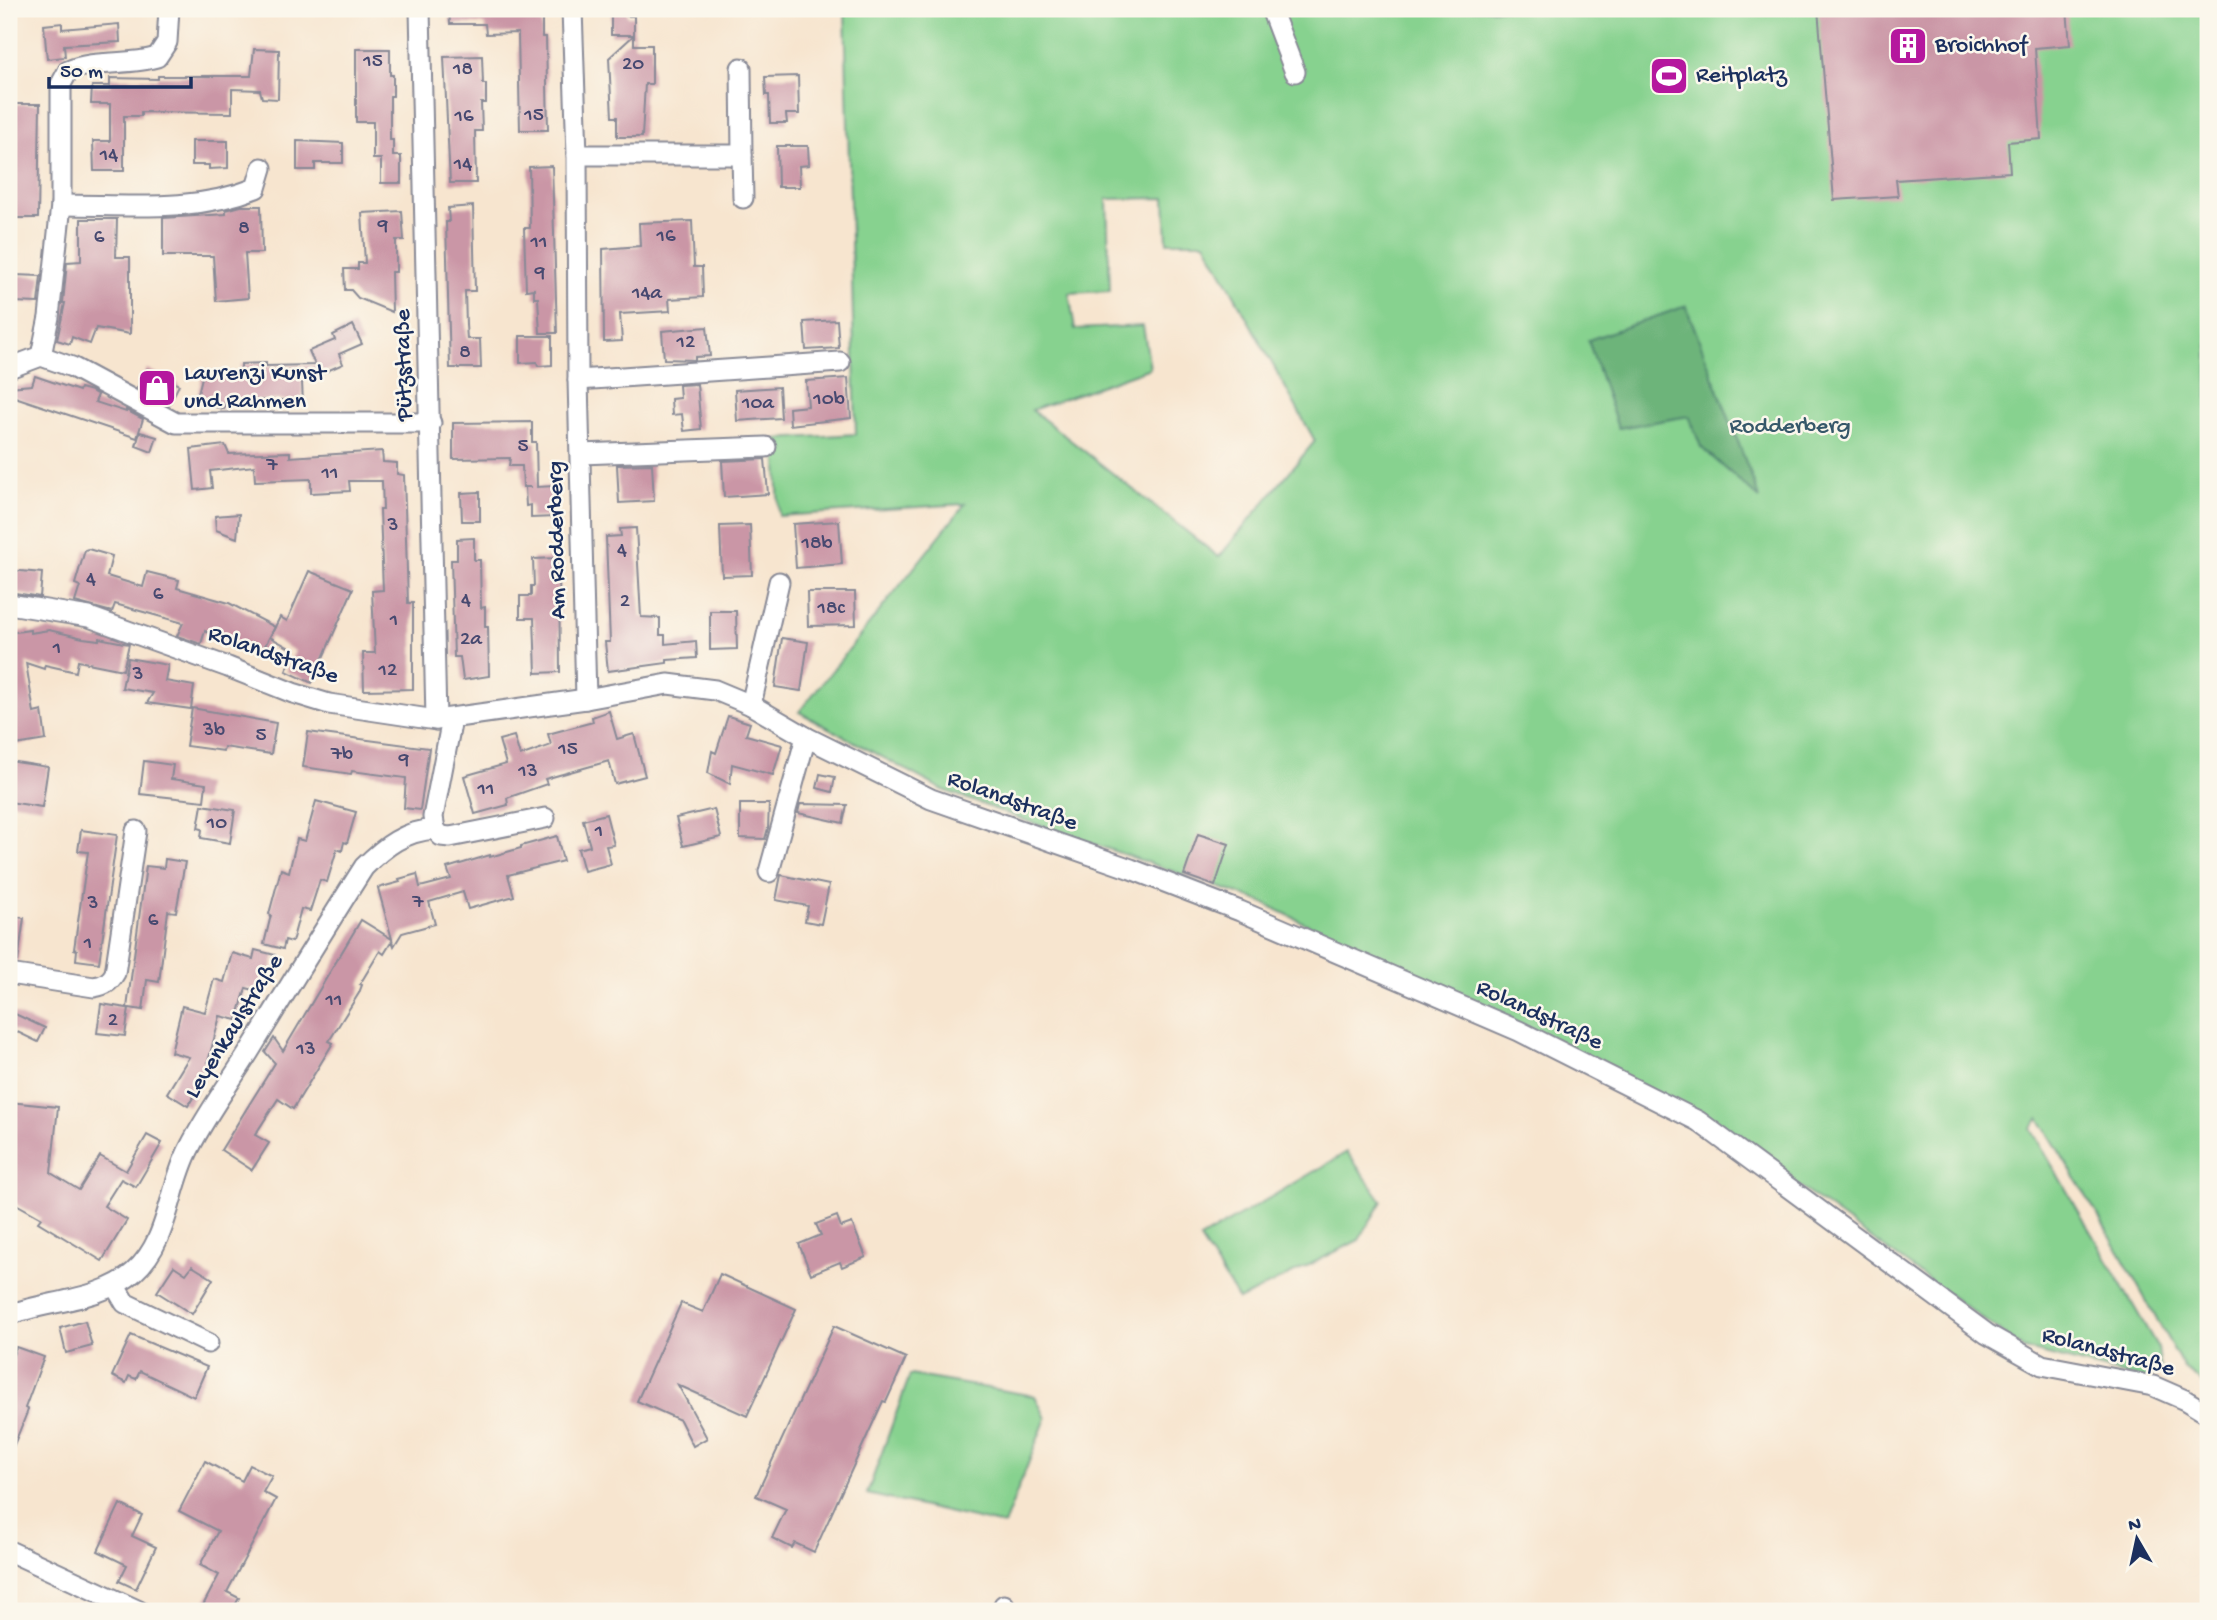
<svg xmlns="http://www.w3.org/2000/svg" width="2217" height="1620" viewBox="0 0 2217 1620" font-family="'Gochi Hand',sans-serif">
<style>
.green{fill:#87d28f;stroke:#518076;stroke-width:2;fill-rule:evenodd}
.forest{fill:#6db47a;stroke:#44726c;stroke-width:2}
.building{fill:#ca96a6}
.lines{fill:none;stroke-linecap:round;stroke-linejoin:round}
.minor-casing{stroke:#898a96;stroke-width:23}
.minor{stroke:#fff;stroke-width:19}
.labels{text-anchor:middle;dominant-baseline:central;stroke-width:5;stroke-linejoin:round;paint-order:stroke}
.number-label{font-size:21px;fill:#474970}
.poi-label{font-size:24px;fill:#1b2f5e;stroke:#fbf7ec;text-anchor:start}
.street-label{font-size:24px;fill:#1b2f5e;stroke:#fbf7ec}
.park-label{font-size:24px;fill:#36586a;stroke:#fbf7ec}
</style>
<rect width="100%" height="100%" fill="#fbf7ec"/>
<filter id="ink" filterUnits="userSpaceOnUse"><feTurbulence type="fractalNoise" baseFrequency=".0143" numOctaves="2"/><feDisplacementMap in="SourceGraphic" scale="14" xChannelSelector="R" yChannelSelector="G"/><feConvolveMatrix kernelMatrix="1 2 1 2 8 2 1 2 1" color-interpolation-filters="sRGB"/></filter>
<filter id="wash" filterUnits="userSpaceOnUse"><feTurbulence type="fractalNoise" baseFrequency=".00686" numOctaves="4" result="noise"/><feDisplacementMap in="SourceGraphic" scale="28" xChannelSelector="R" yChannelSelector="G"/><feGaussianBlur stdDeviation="1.57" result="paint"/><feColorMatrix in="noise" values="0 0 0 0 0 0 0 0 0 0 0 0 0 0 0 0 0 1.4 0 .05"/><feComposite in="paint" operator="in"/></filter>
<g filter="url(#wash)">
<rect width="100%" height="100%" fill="#f7e5cf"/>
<g class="green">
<path d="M845 9H2208V1388L2184 1368 2105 1227 2039 1118 2031 1129 2158 1348 2161 1370 2147 1380 2024 1349 1700 1115 1259 901 1027 821 941 789 799 712 965 504 779 516 776 439 856 434ZM1165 198 1167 242H1205L1315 441 1219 557 1032 410 1150 368 1143 326 1075 329 1069 293 1110 291 1107 199Z"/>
<path d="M1347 1152 1382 1201 1359 1240 1239 1300 1200 1239Z"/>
<path d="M910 1375 1035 1396 1046 1418 1004 1525 867 1494Z"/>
</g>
<path class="forest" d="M1686 306 1760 499 1701 447 1689 416 1618 428 1588 340Z"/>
<g id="blocks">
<g class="building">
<path d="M449 9H542V37H546L548 130H520L518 33 486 34 485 24H450Z"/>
<path d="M611 9H627V16H634V35H611Z"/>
<path d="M1818 9H2067L2070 45 2035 48 2041 139 2008 142 2010 172 1896 180 1898 196 1834 200Z"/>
<path d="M62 23V29L119 24 120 42 64 45 65 57 47 59 44 25Z"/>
<path d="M634 35V45H652V84H645L642 137H617V117H612L609 58Z"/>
<path d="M254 49 279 50 278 99 262 98 260 90 232 89V113L141 112V116H124V171H94L93 141H110V104H91L92 86H110V78L158 79V76H251Z"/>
<path d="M356 49H390V75H393V96H390V140H393V156H401V183H381V159H373V122H356Z"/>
<path d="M482 56 483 84H486V103H481L482 131H475L476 183H450L444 57Z"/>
<path d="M798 76 799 114H786L787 123H770L769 95H766L765 77Z"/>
<path d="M9 104H40L38 218H11Z"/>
<path d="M192 141H228V168L209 169V165H192Z"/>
<path d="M297 141 343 143V163H315V170H297Z"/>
<path d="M777 146H808L809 165 799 166 800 187H778Z"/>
<path d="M552 166 557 333H540L538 298H534V289L526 290 524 228H530L529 167Z"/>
<path d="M241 206H261L262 253H245L248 298 216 301 213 256H163V218L226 214V210Z"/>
<path d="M473 206 475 291H465L466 325 467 339H480L481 368H450L446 222H449L448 208Z"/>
<path d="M402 211 404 240H396V272H391L392 312 358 298 351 290H345L344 269H358V263H365L362 213Z"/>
<path d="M81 219H117L116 257H130V334L96 328 90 344 72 337 70 344 57 340 65 303H63L67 262 81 261Z"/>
<path d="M692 221 694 267H702L703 297 669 299 670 311 620 314 622 341 604 342 603 249 640 246 639 223Z"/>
<path d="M14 275 41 276 38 303 14 302 10 298V289L14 286Z"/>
<path d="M837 320 839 348 806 350 804 322Z"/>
<path d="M353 325 362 344 339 354 343 364 302 382 303 404H285V400L226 401 224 409 196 402 204 369 241 378V364L266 363V366L315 365 309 351 335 340 333 335Z"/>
<path d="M707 327 710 356 695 357V360L664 359 662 331Z"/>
<path d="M520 336H552V365L538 366 537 362 520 363Z"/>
<path d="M147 369 179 385 169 405 137 388Z"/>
<path d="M35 376 79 391 80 388 91 391 98 395 95 402 126 412V410L143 419 137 438 9 395V387L32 385Z"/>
<path d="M848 378 851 418 790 425 789 408 808 406 806 381Z"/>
<path d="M697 384 701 429 684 431 682 414 672 415 671 399 680 398 679 385Z"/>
<path d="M779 387 781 418 737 421 735 390Z"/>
<path d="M532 422V442H536L537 487 555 486V517L531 518V505L526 506 525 487H531H523L522 466H509L510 458 453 459V423Z"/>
<path d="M140 432 157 437 152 452 136 446Z"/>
<path d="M225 445 229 454 290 452V457L382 451 383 462 397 463V474L404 475 408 603H413V689L364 690 363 653H375L372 591 383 590 380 510H383L382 481H349L350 491 311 493V479L255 481 254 466 210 471 212 488 195 490 191 449Z"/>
<path d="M765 459 768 494 724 497 722 461Z"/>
<path d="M652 464 654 501 619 503 617 465Z"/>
<path d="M480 492V521H462L461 493Z"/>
<path d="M239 514 237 538 216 530 215 516Z"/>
<path d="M839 521 842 564 796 568 793 524Z"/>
<path d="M750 525 752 575 722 576 720 526Z"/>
<path d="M636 528 641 617 660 618V635H665V644L696 641 697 658 667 660V663L608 671 605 642H610L606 537 621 536 620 529Z"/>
<path d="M474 538V560H480L481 608 485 607V627H488L489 676 463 680 460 657H454L451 560H457V539Z"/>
<path d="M88 549 112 556 107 576 143 587 147 572 179 580 177 588 229 603 275 627 261 653 255 649 253 652 230 640 223 637 222 640 205 631 201 644 177 636 183 623 115 604 112 612 75 602 80 586 75 584 85 550Z"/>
<path d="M559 558 560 672 536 673 534 618H520V596H531V586H534L533 559Z"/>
<path d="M9 570 42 573 40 597 9 592Z"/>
<path d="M309 571 353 589 312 683 286 671 295 651 270 637 280 617 287 621Z"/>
<path d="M807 592H855L856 625 808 626Z"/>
<path d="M710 611H736L737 649 710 650Z"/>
<path d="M30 630V633L49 630 83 638 99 640V638L129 644 123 670 78 661 76 672 45 665 44 669 26 663 34 713 42 711 46 740 9 746V633Z"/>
<path d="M782 638 808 642 801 691 775 687Z"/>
<path d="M128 658 168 665 165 681 194 686 191 709 147 703 153 693 122 688Z"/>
<path d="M192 708 276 723 271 754 224 747 223 751 186 746Z"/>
<path d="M609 711 617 739 634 734 645 776 615 784 609 761 545 779 547 784 507 798 508 805 475 814 464 776 506 764 499 740 514 736 520 756 551 745 548 734 593 722 592 717Z"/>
<path d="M728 716 750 723 746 735 782 745 773 775 732 764 730 784 708 773 712 751 716 753Z"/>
<path d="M308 732 429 748 420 810 404 808 406 778 352 771 351 774 303 767Z"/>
<path d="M9 761 48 767 42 807 9 802Z"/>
<path d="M144 761 173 765 171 779 206 784 204 801 140 794Z"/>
<path d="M820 774 835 777 832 792 817 788Z"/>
<path d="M316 801 356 812 347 843 344 842 342 851 337 849 327 882 320 880 310 911 301 909 292 942 285 940 283 949 264 944 271 915 269 914 281 869 289 872 297 839 305 841Z"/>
<path d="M740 804H769L768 828 765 839 740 838Z"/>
<path d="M800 804 847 805 843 823 798 813Z"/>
<path d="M202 805 235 810 230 843 201 838 202 829 198 828Z"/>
<path d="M714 809 721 837 683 846 676 818Z"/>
<path d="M606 814 614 845 606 846 611 864 584 871 578 849 590 846 583 820Z"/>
<path d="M81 830 117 835 99 963 76 960 77 950 74 949 88 852 78 851Z"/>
<path d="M1198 834 1229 844 1215 886 1184 875Z"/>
<path d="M557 836 563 861 508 875 514 896 468 909 463 892 429 902 435 924 402 933 394 946 392 941 384 954 380 951 360 984 362 985 359 993 329 1041 333 1043 293 1109 278 1099 255 1135 269 1143 252 1170 221 1150 275 1063 265 1052 274 1038 283 1051 361 920 392 939 378 888 400 882 399 879 417 874 420 887 451 879 447 868 490 855V857L521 848V846Z"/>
<path d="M165 859 185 862 176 912 168 911 159 982 147 980 143 1010 129 1008 125 1036 97 1033 101 1004 127 1008 146 866 164 868Z"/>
<path d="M781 875 829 885 821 924 805 921 808 906 776 900Z"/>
<path d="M9 916 24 918 18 961H9Z"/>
<path d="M255 950 275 955 268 982H266L263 992 246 988 237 1020 220 1016 208 1062 214 1063 188 1106 167 1093 189 1057 171 1052 182 1006 205 1012 214 979 224 982 232 953 253 959Z"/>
<path d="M13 1013 45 1028 38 1042 9 1028Z"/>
<path d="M9 1102 58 1107 51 1173 79 1190 100 1156 126 1171 147 1135 162 1143 136 1187 121 1179 104 1206 127 1220 102 1261 38 1222 41 1218 9 1200Z"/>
<path d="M837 1216 841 1227 852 1223 866 1257 842 1267 840 1262 811 1274 799 1244 821 1235 816 1224Z"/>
<path d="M174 1266 186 1274 192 1266 213 1279 192 1314 157 1292Z"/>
<path d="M720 1274 796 1309 747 1416 678 1385 707 1438 693 1446 680 1420 637 1401 681 1303 703 1312Z"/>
<path d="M85 1321 92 1346 66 1353 60 1328Z"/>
<path d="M834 1326 906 1358 886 1402 883 1401 814 1552 795 1543 792 1548 772 1538 786 1509 756 1496Z"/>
<path d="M131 1335 207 1367 194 1397 140 1371 136 1379 129 1376 126 1383 112 1376Z"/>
<path d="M16 1347 44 1357 25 1408 28 1410 10 1455 9 1366Z"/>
<path d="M205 1461 242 1481 250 1465 272 1476 263 1492 276 1499 227 1592 239 1598 232 1611H200L219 1575 200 1565 218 1531 179 1511Z"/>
<path d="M120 1504 142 1515 132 1536 156 1547 136 1589 119 1581 127 1565 98 1551Z"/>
</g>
</g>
</g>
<g filter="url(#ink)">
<use href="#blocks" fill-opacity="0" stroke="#898a96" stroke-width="2"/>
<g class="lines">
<g class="minor-casing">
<g id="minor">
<path d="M420 9 436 720"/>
<path d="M572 9 577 155 578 380 586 699"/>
<path d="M1271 9 1295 72"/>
<path d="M577 155H742L741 68"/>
<path d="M742 155 743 198"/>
<path d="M61 205C127 205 194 213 256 188L262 168"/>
<path d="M41 356 49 317 61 205V84L68 71C96 59 128 66 157 57L167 42 169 9"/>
<path d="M9 368 41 356 72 367 176 423H431"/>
<path d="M578 380 840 362"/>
<path d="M581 454 766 447"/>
<path d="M9 604 89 617 228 667 293 693 329 704 436 720 586 699 668 684 715 690 751 705 806 737 931 799 1131 869 1240 911 1519 1031 1698 1121 1987 1334 2042 1365 2153 1386 2185 1400 2208 1414"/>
<path d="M751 705 779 582"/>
<path d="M435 829 433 817 452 719"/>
<path d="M769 872 806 737"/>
<path d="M9 974 94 987C105 985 110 982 115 973L136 831"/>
<path d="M115 1286 125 1303 208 1343"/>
<path d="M9 1315C47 1301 103 1300 134 1272 170 1240 168 1188 190 1147 206 1115 229 1084 249 1052 287 990 325 928 364 867 385 846 405 831 435 829L441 836 450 837 545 818"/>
<path d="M9 1551 139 1611"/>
<path d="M1002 1611 1004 1605"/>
</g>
</g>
<use href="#minor" class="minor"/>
</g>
</g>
<defs>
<g id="building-square" transform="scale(2.0125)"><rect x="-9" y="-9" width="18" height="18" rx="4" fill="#b5179e" stroke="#fbf7ec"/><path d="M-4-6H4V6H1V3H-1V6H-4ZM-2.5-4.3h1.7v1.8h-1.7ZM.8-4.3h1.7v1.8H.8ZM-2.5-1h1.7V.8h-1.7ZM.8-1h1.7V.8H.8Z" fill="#fff"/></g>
<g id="stadium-square" transform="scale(2.0125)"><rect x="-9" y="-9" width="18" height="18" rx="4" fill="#b5179e" stroke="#fbf7ec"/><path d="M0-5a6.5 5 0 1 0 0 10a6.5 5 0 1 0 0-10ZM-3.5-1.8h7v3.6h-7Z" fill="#fff"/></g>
<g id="shop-square" transform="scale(2.0125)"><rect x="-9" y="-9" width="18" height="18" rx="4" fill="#b5179e" stroke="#fbf7ec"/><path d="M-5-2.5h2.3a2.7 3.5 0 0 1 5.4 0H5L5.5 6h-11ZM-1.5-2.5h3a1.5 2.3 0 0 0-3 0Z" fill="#fff"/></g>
</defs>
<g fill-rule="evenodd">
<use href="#building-square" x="1908" y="46"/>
<use href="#stadium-square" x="1669" y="76"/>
<use href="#shop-square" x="157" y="388"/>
</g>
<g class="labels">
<g class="number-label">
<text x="373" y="62">15</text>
<text x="633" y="65">20</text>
<text x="463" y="70">18</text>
<text x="534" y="116">15</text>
<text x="464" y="117">16</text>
<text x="109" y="156">14</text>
<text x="463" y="165">14</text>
<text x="383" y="227">9</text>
<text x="244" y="229">8</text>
<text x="666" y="237">16</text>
<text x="99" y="238">6</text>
<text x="539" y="243">11</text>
<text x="540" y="274">9</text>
<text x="647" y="294">14a</text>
<text x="686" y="343">12</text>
<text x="465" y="353">8</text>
<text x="829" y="400">10b</text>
<text x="758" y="404">10a</text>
<text x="523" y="447">5</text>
<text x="272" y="466">7</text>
<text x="330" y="474">11</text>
<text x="393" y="526">3</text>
<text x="817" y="544">18b</text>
<text x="622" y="551">4</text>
<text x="91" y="580">4</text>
<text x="158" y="595">6</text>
<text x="466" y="601">4</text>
<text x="625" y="602">2</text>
<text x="831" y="609">18c</text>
<text x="394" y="621">1</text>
<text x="471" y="640">2a</text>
<text x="57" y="649">1</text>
<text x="388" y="671">12</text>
<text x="138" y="675">3</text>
<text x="214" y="731">3b</text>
<text x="261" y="736">5</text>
<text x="568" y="750">15</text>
<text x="342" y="755">7b</text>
<text x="404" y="761">9</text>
<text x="528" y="772">13</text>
<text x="486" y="790">11</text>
<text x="217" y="824">10</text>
<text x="599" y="832">1</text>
<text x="418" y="903">7</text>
<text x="93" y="904">3</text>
<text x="153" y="921">6</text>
<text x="88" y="944">1</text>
<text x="334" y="1001">11</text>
<text x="113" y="1021">2</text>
<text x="306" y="1050">13</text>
</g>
<g class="poi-label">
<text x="1935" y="46">Broichhof</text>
<text x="1696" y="76">Reitplatz</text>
<text x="184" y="374">Laurenzi Kunst<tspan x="184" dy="28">und Rahmen</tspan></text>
</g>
<g class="street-label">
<text transform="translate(405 365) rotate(-91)">Pützstraße</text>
<text transform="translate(558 540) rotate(-91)">Am Rodderberg</text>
<text transform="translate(273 656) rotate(19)">Rolandstraße</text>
<text transform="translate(1012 802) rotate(20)">Rolandstraße</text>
<text transform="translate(1539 1016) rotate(25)">Rolandstraße</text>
<text transform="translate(235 1027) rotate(-58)">Leyenkaulstraße</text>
<text transform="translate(2108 1353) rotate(15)">Rolandstraße</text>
</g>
<g class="park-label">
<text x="1790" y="427">Rodderberg</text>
</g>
</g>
<rect width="2217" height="1620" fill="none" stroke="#fbf7ec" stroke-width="35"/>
<g transform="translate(2137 1539) rotate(351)" stroke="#fbf7ec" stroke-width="5" paint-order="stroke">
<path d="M0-5L12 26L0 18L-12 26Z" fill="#1b2f5e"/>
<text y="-10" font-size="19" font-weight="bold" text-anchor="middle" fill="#1b2f5e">N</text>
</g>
<path d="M49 77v10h142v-10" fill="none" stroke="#1b2f5e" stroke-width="3.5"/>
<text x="60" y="77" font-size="21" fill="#1b2f5e" stroke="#fbf7ec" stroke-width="5" paint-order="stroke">50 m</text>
</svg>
